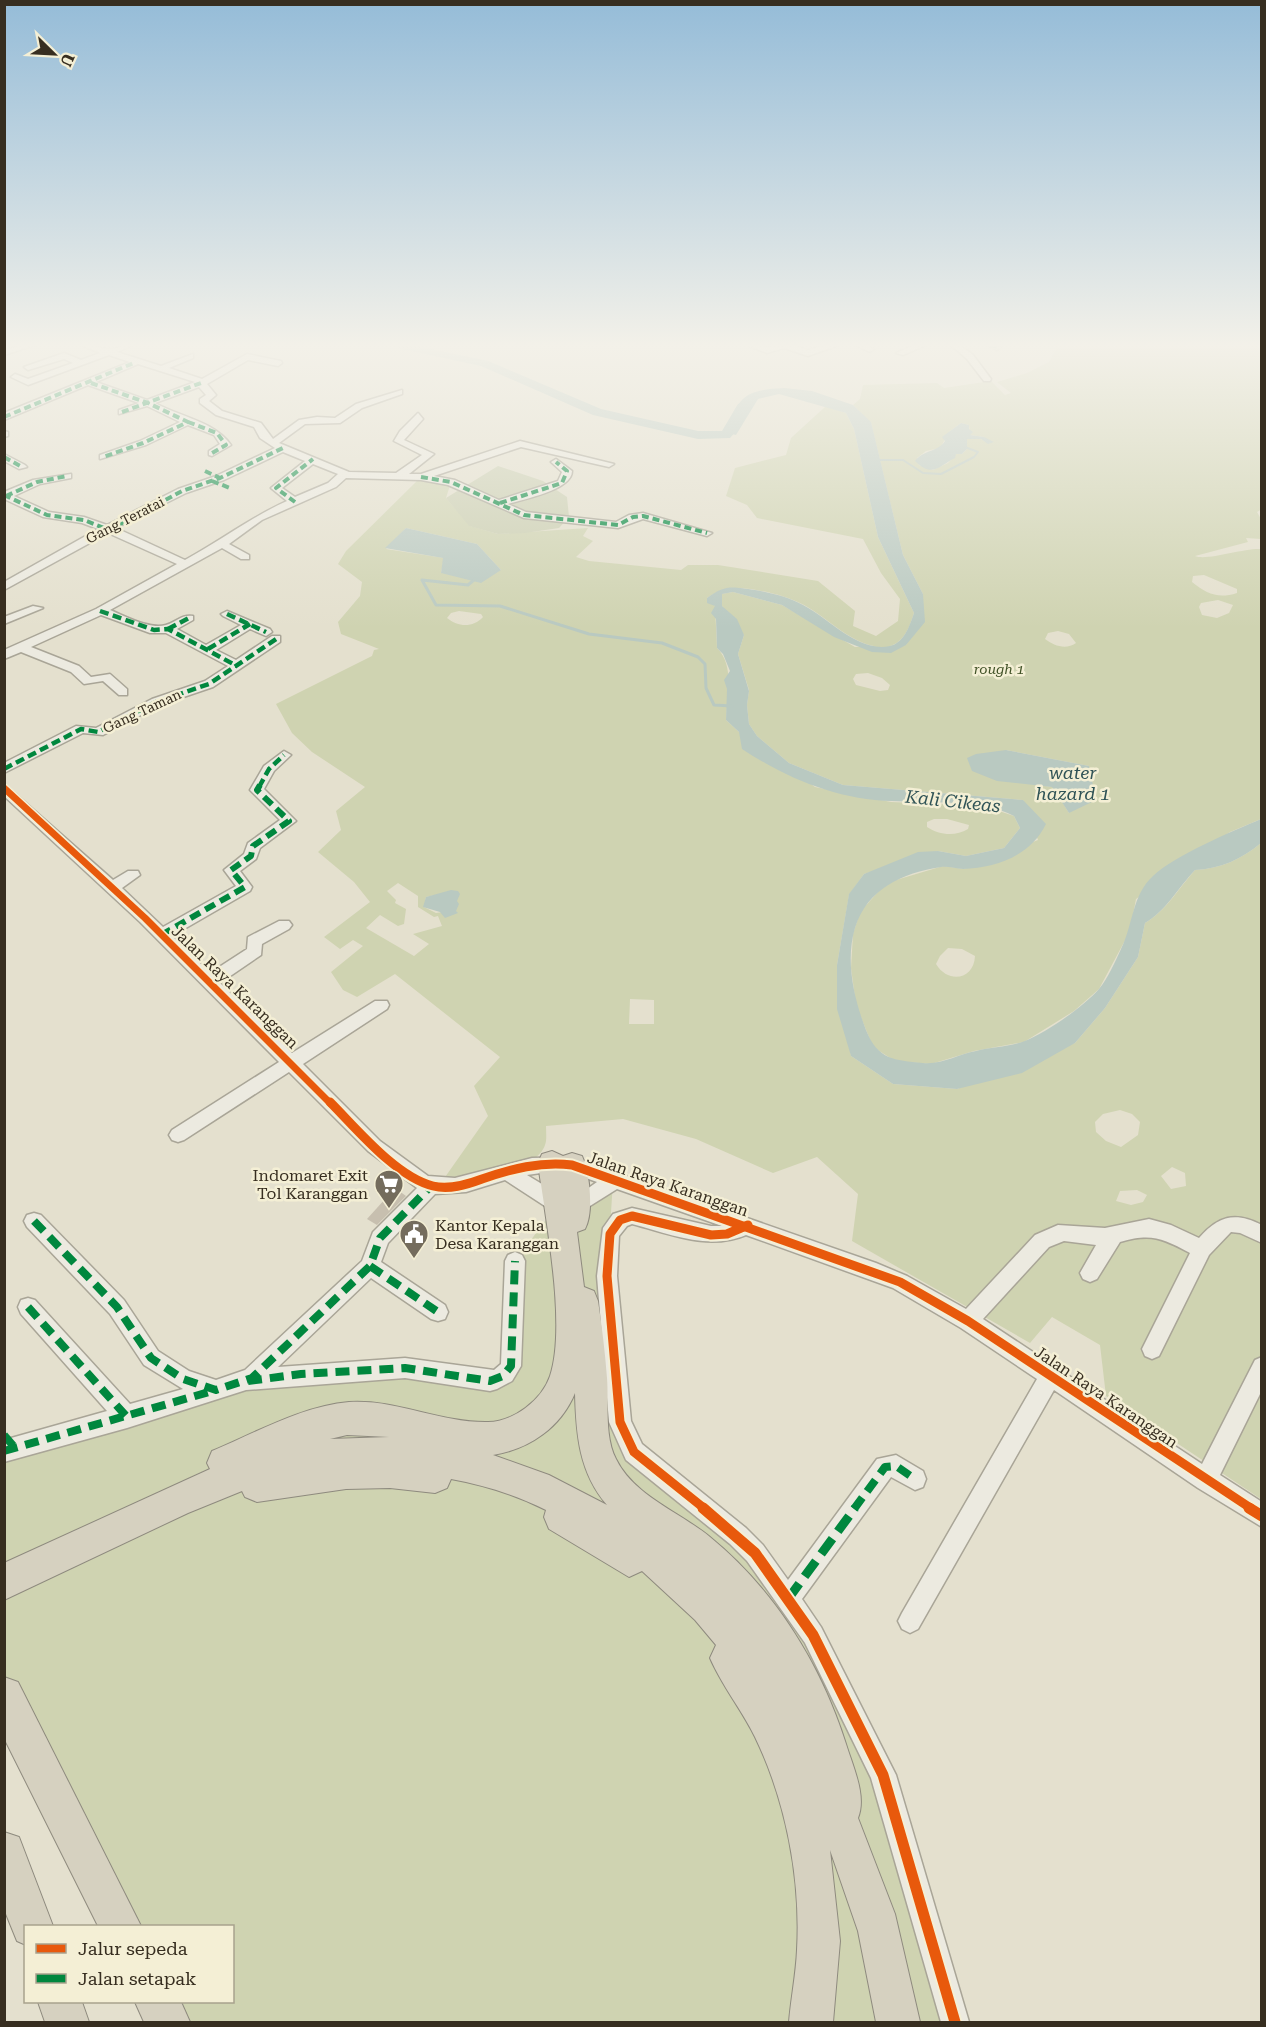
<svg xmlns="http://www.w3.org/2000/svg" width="1266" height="2027" viewBox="0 0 1266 2027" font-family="'Roboto Serif',serif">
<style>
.green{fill:#cfd3b1;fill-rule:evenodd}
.cemetery{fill:#caceb1}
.water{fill:#b9c9c1}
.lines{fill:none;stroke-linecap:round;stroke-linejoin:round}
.stream-far1{stroke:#b9c9c1;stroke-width:2}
.stream{stroke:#b9c9c1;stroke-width:3}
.river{fill:#b9c9c1;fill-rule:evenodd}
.building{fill:#c7bfaf}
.minor-casing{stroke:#a9a597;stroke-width:3}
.highway-casing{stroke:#8e8a7e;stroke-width:2}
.minor{fill:#eceae0;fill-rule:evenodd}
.highway{fill:#d6d1c0;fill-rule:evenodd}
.quiet-far4{stroke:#00873e;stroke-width:4;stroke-dasharray:7 4;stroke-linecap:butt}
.quiet-far3{stroke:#00873e;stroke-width:4.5;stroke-dasharray:9 4.5;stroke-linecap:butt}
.quiet-far2{stroke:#00873e;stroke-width:6;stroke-dasharray:11 6;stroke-linecap:butt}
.quiet-far1{stroke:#00873e;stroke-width:8;stroke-dasharray:14 8;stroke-linecap:butt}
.quiet{stroke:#00873e;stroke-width:9;stroke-dasharray:19 9;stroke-linecap:butt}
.cycleway-far2-casing{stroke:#f4efd5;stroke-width:10}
.cycleway-far1-casing{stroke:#f4efd5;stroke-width:13}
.cycleway-casing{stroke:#f4efd5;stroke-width:15}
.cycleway-far2{stroke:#e8590c;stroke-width:7}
.cycleway-far1{stroke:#e8590c;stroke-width:9}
.cycleway{stroke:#e8590c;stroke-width:11}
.labels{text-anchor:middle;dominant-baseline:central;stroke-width:5;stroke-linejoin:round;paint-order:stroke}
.far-street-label{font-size:14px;fill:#372e20;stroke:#f4efd5}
.far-park-label{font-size:14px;font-style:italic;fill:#415227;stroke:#f4efd5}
.street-label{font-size:16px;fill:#372e20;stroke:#f4efd5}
.poi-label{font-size:16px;fill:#372e20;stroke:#f4efd5;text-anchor:end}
.water-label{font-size:18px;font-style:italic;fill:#305356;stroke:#f4efd5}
</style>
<rect width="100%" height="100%" fill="#e4e0ce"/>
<g class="green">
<path d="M1058 345H1256L1261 348 1262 509 1257 512 1261 519V539L1246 538 1248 542 1195 556C1207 561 1243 548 1261 549V819L1230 832 1136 899 1130 931 1099 989 1074 1011 1024 1042 974 1051 931 1064 895 1061 873 1047 856 1005 851 968 853 934 860 912 886 883 943 866 964 869 1038 840 1023 800 843 785 789 763 757 736 749 724 747 705 749 690 738 654 744 635 722 606 721 594 733 592 782 605 855 647 906 645 923 594 903 555 871 423 853 405 860 399 863 385 937 383 944 388 991 381 1005 395 1011 393 997 382 1027 373 1049 362ZM961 423 969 425 970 435 984 437 986 442 981 439H966L967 449 962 454H956L948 463 933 470 919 465 917 458 926 451 940 448 950 431ZM1204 575 1237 589V593C1218 599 1207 594 1192 582L1193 576ZM1218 600 1233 605 1229 613 1217 618 1202 615 1199 607 1201 603ZM1058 631 1069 634 1076 643C1066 650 1054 646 1045 639L1048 633ZM868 673 882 678 890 685 888 690 880 691 856 685 853 679 856 674ZM1006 750 1089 766 1069 813 1053 787 1038 785ZM948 948 962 949 975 956C974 980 948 984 936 964L940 956Z"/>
<path d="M826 406 846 413 854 429 878 537 914 613C910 625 905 642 890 646 859 653 829 618 804 605 787 596 769 592 751 589 734 587 721 588 707 598L715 606 717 648C735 666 727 696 726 720L739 732 815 787 891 802 984 806 1014 816 1020 828 1004 848 966 856 938 851 864 874 849 895 837 965 851 1056 893 1084 957 1089 1075 1043 1105 1008 1138 957 1145 923C1165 912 1179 888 1195 870 1220 869 1242 859 1261 843V1499L1106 1396 1100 1345 1052 1317 1030 1343 852 1241 858 1194 817 1157 773 1173 696 1139 623 1119 546 1126C546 1132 547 1140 545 1145 536 1173 468 1177 443 1180L488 1116 474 1086 500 1057 395 974 357 997 343 990 331 972 363 946 353 940 340 949 324 937 370 902 354 882 318 852 341 830 336 811 365 787 312 752 292 733 276 704 372 656 374 650 379 649 341 634 338 622 360 596 362 582 338 564 346 551 421 477 451 482 446 498 470 526 498 534 588 528 583 536 593 541 576 557 589 561 681 570 688 565H718L818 581 855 611 853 626 876 636 898 621 900 599 881 573 863 539 757 518 747 505 726 496 735 468 786 455 791 438ZM406 528 477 544 501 570 441 573 444 558 386 549ZM459 611 481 614 483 617C473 628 458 627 447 618L451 613ZM934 819H947L969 825 968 829C955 837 939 835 927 827V822ZM398 883 418 896V907L434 917 438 916 442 926 413 934 429 944 414 956 366 928 380 915 398 926 404 924 406 909 395 903 396 900 387 891ZM449 892 456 910 436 913 424 907 426 897ZM630 999 654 1000V1024H629ZM1120 1110 1132 1114 1140 1122 1138 1135 1121 1147 1106 1141 1096 1132 1095 1122 1103 1114ZM1172 1167 1185 1173 1186 1186 1171 1189 1161 1176ZM1137 1190 1147 1195 1143 1202 1131 1205 1116 1201 1120 1191Z"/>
<path d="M613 1181 607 1276 620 1423 634 1452 738 1536 755 1553 813 1635 883 1775 956 2022H168L157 2002H232V1926H120L5 1696V1595C87 1561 163 1513 249 1487 353 1456 472 1469 567 1520 586 1530 604 1545 621 1557 655 1581 687 1605 713 1637 724 1651 737 1666 746 1682 762 1709 772 1740 789 1765L800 1736C770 1686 738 1639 698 1597 613 1506 484 1450 359 1453 321 1454 284 1462 247 1471L270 1445 199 1473 5 1569V1451L248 1381 301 1374 405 1368 490 1381 506 1375 511 1366 515 1261 558 1204 569 1303V1363L589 1357 574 1208Z"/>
</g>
<path class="cemetery" d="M498 466 543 481 567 497 569 517 559 528 525 533 498 534 469 526 446 498Z"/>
<g class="water">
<path d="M784 388 812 391 853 405 871 422 903 555 923 594 925 622 906 645 891 653 872 652 834 637 782 605 733 592 722 594V606L737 619 744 635 738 654 749 691 747 705 749 724 757 736 789 763 843 785 1023 800 1046 824C1031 855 997 868 963 869 956 869 948 866 941 867 902 873 867 889 855 928 845 961 854 999 866 1030 878 1060 894 1060 923 1063 941 1065 959 1054 976 1051 991 1047 1010 1047 1025 1041 1047 1032 1083 1007 1099 989 1108 978 1115 962 1121 949 1133 925 1132 895 1153 876 1175 855 1233 831 1261 819V843C1242 859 1220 869 1195 870 1178 888 1165 912 1145 923L1138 957 1105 1008 1075 1043 1022 1073 957 1089 893 1084 851 1056 837 1009V965L849 894 864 874 918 852 938 851 966 856 1004 848 1020 828 1014 816C982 799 928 803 892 801 838 800 786 778 742 749L739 732 726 720 727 689 724 680 730 671 723 654 717 648 716 619 711 613 715 606 707 603V598C726 584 732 587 755 590 772 593 788 597 803 605 829 618 858 653 890 646 904 643 910 625 914 613L878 537 854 429 846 413 779 394 758 399 736 435 724 432C740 396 744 390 784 388Z"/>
<path d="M961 423 969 425V429L973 432 970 435 984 437 994 442 988 444 981 439H967V449L962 454H956L955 458C940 465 933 479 915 461 923 450 938 452 945 441L942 437Z"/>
<path d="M406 528 477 544 501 570 481 583 441 573 443 558 385 548Z"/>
<path d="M1006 750 1089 766 1096 800 1069 813 1052 787 997 781 972 771 967 758 976 754Z"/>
<path d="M451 890 458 891 460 894 457 901 459 904 456 911 458 913 445 918 440 912 423 907 426 897Z"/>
</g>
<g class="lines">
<path class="stream-far1" d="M878 460H903L923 473 941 474 974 457 978 452 965 447"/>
<path class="stream" d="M475 579 468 585 422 580 436 605 500 606 589 634 662 643 698 657 705 664 706 688 714 705 732 706"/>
<path class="river" d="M392 345H412L488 361 601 409 698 431H722L738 404 742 403 748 407 738 429 730 438 698 439 593 415 481 366 397 348Z"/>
</g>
<path class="building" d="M395 1188 406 1196 377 1225 367 1219Z"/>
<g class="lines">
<g class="minor-casing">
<g id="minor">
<path d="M23 345H35L4 355V350Z"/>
<path d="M81 345C90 344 98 348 107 349 115 350 124 345 133 345L117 352 161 366 193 354V358L169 368 202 379 247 354 281 361 282 363 278 366 248 360 207 384 216 395 209 401 222 411 261 423 273 439 299 420 317 417 335 418 356 404 402 390V394L362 408 340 423 305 424 279 443 349 472 396 473 422 455 394 441 400 431 418 413 423 419 404 440 434 454 409 474H421L520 441 614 464 609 467 521 447 434 476 455 480 499 500 558 481 562 472 551 462 556 459 572 471C572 490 524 499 508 504L526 512 616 522 629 515 643 513 712 533 707 536 643 519 618 528 524 518 448 485 421 480 346 478 336 487 262 520 229 544 249 555V559H241L222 548 110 610C125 616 150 630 166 625 176 622 182 614 193 616V620L177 629 206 645 241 625 223 616 221 614 227 611 270 629 272 632 266 636 250 629 216 650 236 660 272 636H280V642L213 687 160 705 103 735 83 733 4 773V763L76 726 96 728 152 699 205 681 228 666 166 633H150L101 615 31 647 79 666 91 677 110 674 127 689V695H119L103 681 84 684 71 672 21 652 4 659V650L96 609 177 564 108 533 4 590V582L98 529 82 523 43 517 4 499V492L33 480 71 474V478L40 484 14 496 49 512 84 517 107 525 178 489 216 476 275 448 260 438 254 427 216 415 200 403V399L206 395 199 387 155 403C180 417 214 421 231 445L212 456 209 455V451L220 444 214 435 188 425 146 445 100 459V455L140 441 180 422 147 406 119 414V410L139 403 88 385 4 420V413L130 362 109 355 28 385 11 377 15 374 28 379 73 363 64 359 28 370 24 367 64 353 81 360 100 353ZM138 364 195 382 147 400 96 382ZM283 452 305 461 271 488 287 501C251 517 220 541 185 560L116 528 186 493 224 480ZM313 464 338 474 328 483 295 497 282 488Z"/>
<path d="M747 345 767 347 792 345 808 350 827 345H839L808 356 784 348 767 353Z"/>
<path d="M855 345H866L874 349 870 352Z"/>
<path d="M915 345H926L903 355 896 353Z"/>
<path d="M951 345H960L973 355 991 379 990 381H984L967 359Z"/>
<path d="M987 345 1001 347 997 350Z"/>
<path d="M4 431 8 432V436L4 437Z"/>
<path d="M4 454 25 465 27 467 19 469 4 461Z"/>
<path d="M33 606 43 608 4 624V617Z"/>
<path d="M284 751 291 755 274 771 264 789 296 821 260 848 256 859 240 871 252 887 250 891 172 936 210 973 247 949 248 937 279 921H289L292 925 289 929 262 944 261 955 220 983 292 1053 375 1001H387L389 1005 387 1009 303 1064 380 1141 428 1176 455 1178 532 1158 572 1157 876 1263 907 1276 966 1309 1035 1235 1058 1225 1105 1228 1149 1219 1171 1225 1199 1238C1218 1216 1235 1211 1262 1225V1243L1240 1233 1231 1232 1209 1255 1159 1356 1152 1359 1145 1356 1142 1349 1190 1253C1162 1238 1151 1233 1120 1242L1097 1279 1090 1282 1083 1279 1080 1273 1096 1245 1064 1241 1049 1247 983 1319 1202 1464 1255 1360 1262 1357V1390L1220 1475 1262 1502V1527L1198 1488 1054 1390 918 1629 910 1633 902 1629 898 1621 902 1613 1037 1379 961 1328 893 1288 746 1235C708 1251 671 1234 632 1224L627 1226 619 1236 617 1276 631 1421 642 1444 746 1528 763 1545 788 1580 877 1459 896 1455 923 1471 926 1479 923 1487 915 1490 891 1477 802 1599 821 1627 896 1775 969 2022H941L871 1778 805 1643 747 1561 730 1544 626 1460 609 1422 597 1276 603 1228 613 1214 632 1208 711 1226H722L617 1189 574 1216 567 1214 565 1209 558 1212 551 1210 505 1180 466 1192 435 1194 388 1243 381 1262 445 1305 448 1312 445 1319 438 1321 431 1319 371 1278 278 1367 405 1358 494 1370 501 1364 505 1261 508 1255 515 1252 522 1255 525 1261 521 1366 512 1381 497 1389 490 1391 405 1378 246 1390 127 1428 4 1462V1440L107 1411 21 1314 18 1307 21 1300 28 1298 35 1300 130 1404 183 1389 144 1365 110 1314 27 1227 24 1221 27 1215 34 1213 41 1215 124 1300 158 1351 189 1371 216 1380 245 1370 362 1261 373 1232 417 1188 368 1151 289 1072 184 1140 178 1142 172 1140 169 1135 172 1130 279 1062 140 922 4 796V784L113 880 128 871H138L140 875 122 888 163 927 236 886 224 870 244 854 248 843 280 820 250 790 264 766ZM548 1172 572 1173 597 1182 567 1203 565 1198 527 1175Z"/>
</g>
</g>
<g class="highway-casing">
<g id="highway">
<path d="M552 1151 563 1156 572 1153 582 1156C590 1174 594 1212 585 1229L577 1232 584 1287 594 1291 598 1301C602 1327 605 1352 607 1378 609 1404 604 1436 616 1459 634 1496 680 1512 710 1537 775 1590 821 1665 846 1744 853 1767 867 1796 858 1818L895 1914 920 2022H876L858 1931 830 1850 840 1941 833 2022H789C791 1998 796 1974 797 1950 801 1879 786 1801 755 1737 742 1710 722 1686 710 1658L716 1645 695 1620 642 1571 629 1577 549 1529 544 1517 546 1510C516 1495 484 1485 451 1479L447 1488 435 1493 390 1488 346 1489 257 1502 245 1497 242 1491 188 1513 4 1600V1563L210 1469 207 1463 212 1451C255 1433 302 1406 349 1402 397 1399 440 1423 488 1422 513 1422 542 1400 550 1376 567 1325 545 1217 538 1163L542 1154ZM575 1393C576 1434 579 1473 607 1505L549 1475 493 1455C530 1449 561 1427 575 1393ZM347 1435 389 1437 330 1439Z"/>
<path d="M4 1677 18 1682 141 1926H98L4 1738Z"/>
<path d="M4 1832 19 1837 53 1926H26V1945L17 1941 4 1909Z"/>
<path d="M38 2002H82L89 2022H45Z"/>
<path d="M135 2002H181L190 2022H144Z"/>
</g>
</g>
<use href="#minor" class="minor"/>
<use href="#highway" class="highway"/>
<g class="quiet-far4">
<path d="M991 345 997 347"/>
<path d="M91 383 148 403 188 422 143 443 103 457"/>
<path d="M122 412 201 383"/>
<path d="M4 417 136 362"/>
<path d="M188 422 217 433 226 445 212 453"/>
<path d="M4 457 22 467"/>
<path d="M205 471 220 478"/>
<path d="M421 477 451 482 524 515 618 525 633 517 643 516 707 533"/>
<path d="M212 481 230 488"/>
<path d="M4 495 47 515 84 520 109 530 182 491 220 478 283 448"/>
<path d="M6 496 37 482 67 476"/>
<path d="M295 502 276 488 313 459"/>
<path d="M500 503 562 483 567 471 556 462"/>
</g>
<g class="quiet-far3">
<path d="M100 611 154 630 168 629 237 666"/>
<path d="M227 614 266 632"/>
<path d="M168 629 189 618"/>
<path d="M208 649 250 624"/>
<path d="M4 769 81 729 98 732 156 702 209 684 276 639"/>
<path d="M259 787 269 769 284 755"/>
</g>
<path class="quiet-far2" d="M161 935 245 887 231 870 251 856 253 846 289 821 257 790 260 785"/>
<g class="quiet-far1">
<path d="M34 1221 117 1307 151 1358 183 1379 216 1390 252 1378 370 1266 380 1238 432 1185"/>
<path d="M370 1266 438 1312"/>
<path d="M28 1307 127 1417"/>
<path d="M248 1381 301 1374 405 1368 490 1381 503 1376 511 1366 515 1261"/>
<path d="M4 1435 15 1448"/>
<path d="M4 1451 216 1390"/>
<path d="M854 1509 885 1467 896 1466 915 1479"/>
</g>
<path class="quiet" d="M788 1599 855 1508"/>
<g class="cycleway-far2-casing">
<path id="cycleway-far2" d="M4 788 145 918 331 1104"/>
</g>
<g class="cycleway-far1-casing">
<g id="cycleway-far1">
<path d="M330 1102C356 1128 396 1177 433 1186 449 1190 466 1185 482 1179 511 1169 541 1161 572 1165L900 1282 968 1321 1252 1509"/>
<path d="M705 1509 634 1452 620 1422 607 1276 610 1234 620 1220 632 1216 711 1235 727 1234 748 1225"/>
</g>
</g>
<g class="cycleway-casing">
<g id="cycleway">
<path d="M703 1508 755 1553 813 1635 883 1775 955 2022"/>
<path d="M1249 1508 1262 1516"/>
</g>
</g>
<use href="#cycleway-far2" class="cycleway-far2"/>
<use href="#cycleway-far1" class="cycleway-far1"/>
<use href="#cycleway" class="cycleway"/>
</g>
<linearGradient id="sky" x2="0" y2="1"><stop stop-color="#95bcd8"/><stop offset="0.55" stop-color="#f3f1e9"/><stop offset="1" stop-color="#f3f1e9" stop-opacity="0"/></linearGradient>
<rect width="1266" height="628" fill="url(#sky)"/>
<defs>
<g id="supermarket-pin" transform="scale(1.5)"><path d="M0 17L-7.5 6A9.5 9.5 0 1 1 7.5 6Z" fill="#746c5d" stroke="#f4efd5"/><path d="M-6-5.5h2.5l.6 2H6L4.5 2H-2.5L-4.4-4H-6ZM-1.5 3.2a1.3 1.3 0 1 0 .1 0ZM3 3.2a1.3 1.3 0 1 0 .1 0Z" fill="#fff"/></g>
<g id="civic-pin" transform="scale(1.5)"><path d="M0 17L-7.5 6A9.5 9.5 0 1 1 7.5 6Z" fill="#746c5d" stroke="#f4efd5"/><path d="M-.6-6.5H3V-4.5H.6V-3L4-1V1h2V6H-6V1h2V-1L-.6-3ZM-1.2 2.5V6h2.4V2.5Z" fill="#fff"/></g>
</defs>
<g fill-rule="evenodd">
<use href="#supermarket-pin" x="389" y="1184"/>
<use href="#civic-pin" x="414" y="1234"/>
</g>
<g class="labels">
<g class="far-street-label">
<text transform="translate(125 520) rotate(-27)">Gang Teratai</text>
<text transform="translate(142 711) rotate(-25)">Gang Taman</text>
</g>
<g class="far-park-label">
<text x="999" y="669">rough 1</text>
</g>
<g class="street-label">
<text transform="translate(235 987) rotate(44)">Jalan Raya Karanggan</text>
<text transform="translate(668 1184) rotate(19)">Jalan Raya Karanggan</text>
<text transform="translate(1106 1397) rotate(34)">Jalan Raya Karanggan</text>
</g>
<g class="poi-label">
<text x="368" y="1175">Indomaret Exit<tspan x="368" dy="18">Tol Karanggan</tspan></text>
<text x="435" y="1225" text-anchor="start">Kantor Kepala<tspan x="435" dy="18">Desa Karanggan</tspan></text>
</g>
<g class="water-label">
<text x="1073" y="772">water<tspan x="1073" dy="21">hazard 1</tspan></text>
<text transform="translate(953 801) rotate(6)">Kali Cikeas</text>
</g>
</g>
<rect width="1266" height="2027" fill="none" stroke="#372e20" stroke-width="12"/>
<rect x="24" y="1925" width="210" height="78" fill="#f4efd5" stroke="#a8a28d" stroke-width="1.5"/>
<rect x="36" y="1944" width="30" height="9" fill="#e8590c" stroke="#a8a28d" stroke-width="1.5"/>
<text x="78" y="1955" font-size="18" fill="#372e20">Jalur sepeda</text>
<rect x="36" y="1974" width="30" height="9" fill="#00873e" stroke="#a8a28d" stroke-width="1.5"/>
<text x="78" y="1985" font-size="18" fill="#372e20">Jalan setapak</text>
<g transform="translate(54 54) rotate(114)" stroke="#f4efd5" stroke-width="4.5" paint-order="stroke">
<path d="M0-4.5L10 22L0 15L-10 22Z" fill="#372e20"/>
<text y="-9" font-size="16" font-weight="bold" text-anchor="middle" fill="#372e20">U</text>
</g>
</svg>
